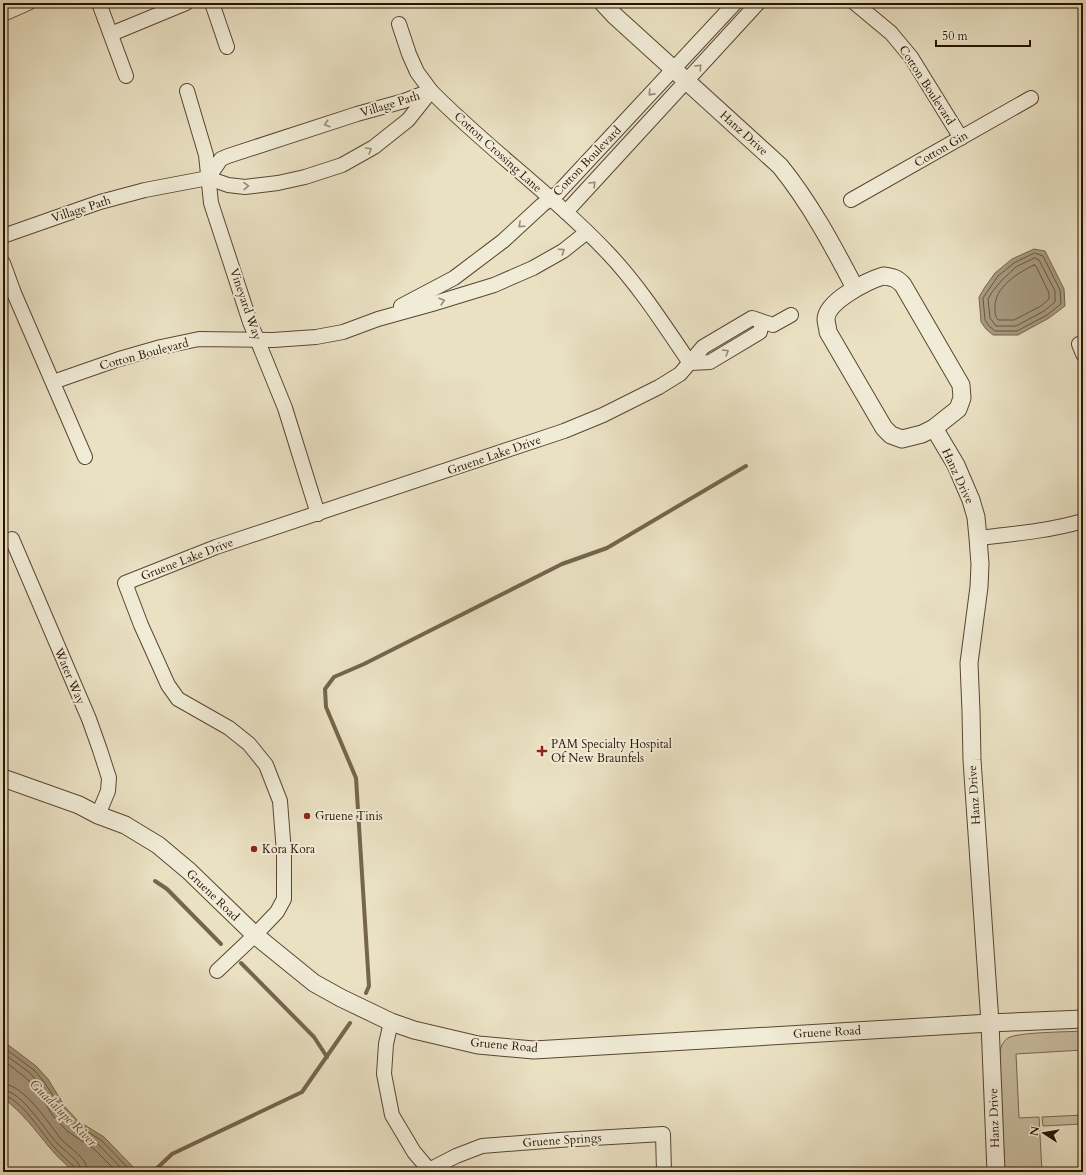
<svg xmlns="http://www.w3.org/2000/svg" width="1086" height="1175" viewBox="0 0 1086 1175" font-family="Cardo,serif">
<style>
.green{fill:#c9bea2;stroke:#796851}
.water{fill:#a89b81;stroke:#75654d}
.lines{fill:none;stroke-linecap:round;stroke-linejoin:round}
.shore{stroke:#685740;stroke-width:1}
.stream{stroke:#75654d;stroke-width:4}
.minor-casing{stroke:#594631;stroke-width:16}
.tertiary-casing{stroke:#594631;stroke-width:19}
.minor{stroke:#f1ecd8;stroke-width:14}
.tertiary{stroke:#f1ecd8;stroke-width:17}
.oneway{stroke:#978a77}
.poi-dot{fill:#8f2418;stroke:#f1ecd8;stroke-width:1.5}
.labels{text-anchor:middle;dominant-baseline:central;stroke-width:4;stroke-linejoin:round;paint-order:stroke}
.street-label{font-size:12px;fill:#291300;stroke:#f1ecd8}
.poi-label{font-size:12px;fill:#291300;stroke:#f1ecd8;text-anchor:start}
.water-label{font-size:13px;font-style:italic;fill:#5c4934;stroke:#f1ecd8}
</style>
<rect width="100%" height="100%" fill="#eae1c3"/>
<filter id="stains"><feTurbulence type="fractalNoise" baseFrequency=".005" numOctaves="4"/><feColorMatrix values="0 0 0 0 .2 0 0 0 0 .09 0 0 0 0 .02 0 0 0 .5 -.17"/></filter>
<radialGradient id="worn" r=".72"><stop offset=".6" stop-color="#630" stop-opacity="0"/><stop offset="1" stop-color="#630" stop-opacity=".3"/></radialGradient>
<g class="green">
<path d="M1083 1031V1050L1016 1054 1019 1118 1039 1117 1042 1172H1005L999 1060C1000 1052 1000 1043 1008 1038 1017 1032 1069 1032 1083 1031Z"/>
<path d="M1083 1115 1082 1124 1043 1126 1042 1117Z"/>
</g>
<g class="water">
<path d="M1034 249 1045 251 1064 289 1065 306 1049 318 1018 335H993L986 329 981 322 979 297 985 287 995 273 1012 259Z"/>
<path d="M3 1041 36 1066 48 1079 65 1107 78 1121 104 1137 138 1172H74C66 1164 57 1157 50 1148 35 1130 22 1112 3 1098Z"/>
</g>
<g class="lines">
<g class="shore">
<path d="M1035 253 1043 256 1060 290 1061 304 1047 315 1017 331H995L989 326 985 320 983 298 998 276 1014 263Z"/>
<path d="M1035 258 1039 260 1055 291V302L1044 311 1016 326H996L990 318 988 299 992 292 1002 280 1016 267Z"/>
<path d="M1034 265 1036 266 1049 293V299L1041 306 1014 320H998C995 316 995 313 995 308 994 287 1018 273 1034 265Z"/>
<path d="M3 1047 34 1070 44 1082 62 1109 75 1124 101 1140 132 1172"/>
<path d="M3 1053 30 1073 40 1085 58 1112 71 1127 98 1144 125 1172"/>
<path d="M3 1060 26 1078 36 1088 53 1116 67 1131 94 1149 117 1172"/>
<path d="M3 1084C25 1085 48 1123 61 1139 70 1149 87 1157 88 1172"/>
<path d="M3 1090C22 1091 45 1131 58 1144 65 1152 81 1161 82 1172"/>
<path d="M3 1095C19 1097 43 1134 53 1146 60 1154 68 1161 76 1168L77 1172"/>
</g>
<g class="stream">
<path d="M155 881 167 889 221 944"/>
<path d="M241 963 314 1037 327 1057"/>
<path d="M366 993 369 986 356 778 326 707 325 689 334 677 364 664 562 564 607 548 746 466"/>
<path d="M153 1172 172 1154 302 1092 350 1023"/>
</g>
<g class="minor-casing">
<g id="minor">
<path d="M99 3 126 76"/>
<path d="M212 3 227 47"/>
<path d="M855 3 891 33 911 57 961 138"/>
<path d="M3 14 28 3"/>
<path d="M399 24 409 54 417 72 431 91C487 148 553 195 608 253 640 287 664 325 690 363"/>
<path d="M111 34 186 3"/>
<path d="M187 91 206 155 211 203 250 322 285 408 318 514"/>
<path d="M208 178 221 159 228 156 357 114 404 101 430 91"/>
<path d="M851 200 1031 98"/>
<path d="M566 212 758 3"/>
<path d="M3 236 100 202 145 190 208 178 228 185 245 187 278 183 305 177 342 165 374 147 408 120 431 91"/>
<path d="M3 263 14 293 85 457"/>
<path d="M401 306 454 278 503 241 542 205 558 193 735 3"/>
<path d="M1079 344 1083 354"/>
<path d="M690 363 710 362 760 332 762 322"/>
<path d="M53 382 119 359 161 347 199 339 273 340 316 337 343 332 378 319 432 304 494 285 533 268 563 251 587 232"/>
<path d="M978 538C1013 534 1049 531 1083 521"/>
<path d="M12 539 89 719 100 750 109 778 108 791 98 815"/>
<path d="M217 971 255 935 277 912 284 899V853L280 801 266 765 249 744 229 728 178 699 168 685 141 625 125 583 216 547 564 431 603 415 659 387 680 374 703 347 752 318 773 325 791 315"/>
<path d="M391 1022 386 1044 384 1074 392 1115 414 1152 431 1172"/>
<path d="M429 1170 456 1156 482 1146 559 1140 663 1134 664 1172"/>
</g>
</g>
<g class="tertiary-casing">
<g id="tertiary">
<path d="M603 3 615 16 780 166C810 203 833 246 855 288"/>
<path d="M883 276C892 277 897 278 903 285L961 385 962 398 958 409 934 428 922 434 902 439 891 435 884 428 828 332C828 328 826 323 826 319 827 301 867 281 883 276Z"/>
<path d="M934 428 956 465 971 500 976 517 978 538 980 564 979 587 969 663 971 711 972 760 990 1023 996 1172"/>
<path d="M3 778 79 805 98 815 125 825 158 845 189 871 255 935 314 983 341 998 391 1022 414 1030 478 1045 534 1050 990 1023 1083 1019"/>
</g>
</g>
<use href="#minor" class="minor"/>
<use href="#tertiary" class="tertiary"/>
</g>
<defs><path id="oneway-chevron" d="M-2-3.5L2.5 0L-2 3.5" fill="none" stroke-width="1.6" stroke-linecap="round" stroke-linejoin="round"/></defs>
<g class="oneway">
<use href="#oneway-chevron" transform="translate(699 67) rotate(-47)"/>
<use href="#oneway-chevron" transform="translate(651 93) rotate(132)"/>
<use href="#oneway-chevron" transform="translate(327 124) rotate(162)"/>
<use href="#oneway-chevron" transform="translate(369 150) rotate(-30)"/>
<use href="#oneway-chevron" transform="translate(593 184) rotate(-47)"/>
<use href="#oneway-chevron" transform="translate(246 186) rotate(-1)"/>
<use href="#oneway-chevron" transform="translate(521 225) rotate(138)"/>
<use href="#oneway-chevron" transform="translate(562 251) rotate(-34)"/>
<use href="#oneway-chevron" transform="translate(442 301) rotate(-17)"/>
<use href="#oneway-chevron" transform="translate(726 352) rotate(-31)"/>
</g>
<g class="poi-dot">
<path d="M540 745h4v4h4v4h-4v4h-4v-4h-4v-4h4z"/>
<circle cx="307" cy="816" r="4"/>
<circle cx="254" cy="849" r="4"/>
</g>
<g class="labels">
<g class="street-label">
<text transform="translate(927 85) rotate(57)">Cotton Boulevard</text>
<text transform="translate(390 104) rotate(-17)">Village Path</text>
<text transform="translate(744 133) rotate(42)">Hanz Drive</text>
<text transform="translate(941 149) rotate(-30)">Cotton Gin</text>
<text transform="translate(498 152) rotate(42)">Cotton Crossing Lane</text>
<text transform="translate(587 161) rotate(-46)">Cotton Boulevard</text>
<text transform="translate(81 209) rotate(-18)">Village Path</text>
<text transform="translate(246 304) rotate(71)">Vineyard Way</text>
<text transform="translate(144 354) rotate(-15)">Cotton Boulevard</text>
<text transform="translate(494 455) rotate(-19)">Gruene Lake Drive</text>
<text transform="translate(958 476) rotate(65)">Hanz Drive</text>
<text transform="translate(187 559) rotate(-21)">Gruene Lake Drive</text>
<text transform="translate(70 676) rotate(67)">Water Way</text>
<text transform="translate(974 795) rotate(-94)">Hanz Drive</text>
<text transform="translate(213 895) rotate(44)">Gruene Road</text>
<text transform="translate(827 1032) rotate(-3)">Gruene Road</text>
<text transform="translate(504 1045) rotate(5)">Gruene Road</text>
<text transform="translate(994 1118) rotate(-92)">Hanz Drive</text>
<text transform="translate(562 1140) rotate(-4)">Gruene Springs</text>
</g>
<g class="poi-label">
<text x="551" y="744">PAM Specialty Hospital<tspan x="551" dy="14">Of New Braunfels</tspan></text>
<text x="315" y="816">Gruene Tinis</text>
<text x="262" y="849">Kora Kora</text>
</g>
<g class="water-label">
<text transform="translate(63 1113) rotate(45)">Guadalupe River</text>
</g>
</g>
<rect width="1086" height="1175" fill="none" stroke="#eae1c3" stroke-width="16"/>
<rect x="4" y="4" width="1078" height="1167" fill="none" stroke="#291300" stroke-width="2"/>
<rect x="8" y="8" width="1070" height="1159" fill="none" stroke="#291300"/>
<g transform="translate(1044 1133) rotate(282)" stroke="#f1ecd8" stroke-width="3" paint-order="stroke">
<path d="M0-3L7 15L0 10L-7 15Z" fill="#291300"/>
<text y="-6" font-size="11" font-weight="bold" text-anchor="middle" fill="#291300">N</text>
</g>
<path d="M936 40v6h94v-6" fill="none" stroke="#291300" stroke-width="2"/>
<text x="942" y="40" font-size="12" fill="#291300" stroke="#f1ecd8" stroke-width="3" paint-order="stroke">50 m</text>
<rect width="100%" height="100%" filter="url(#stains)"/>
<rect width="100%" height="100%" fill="url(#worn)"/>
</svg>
